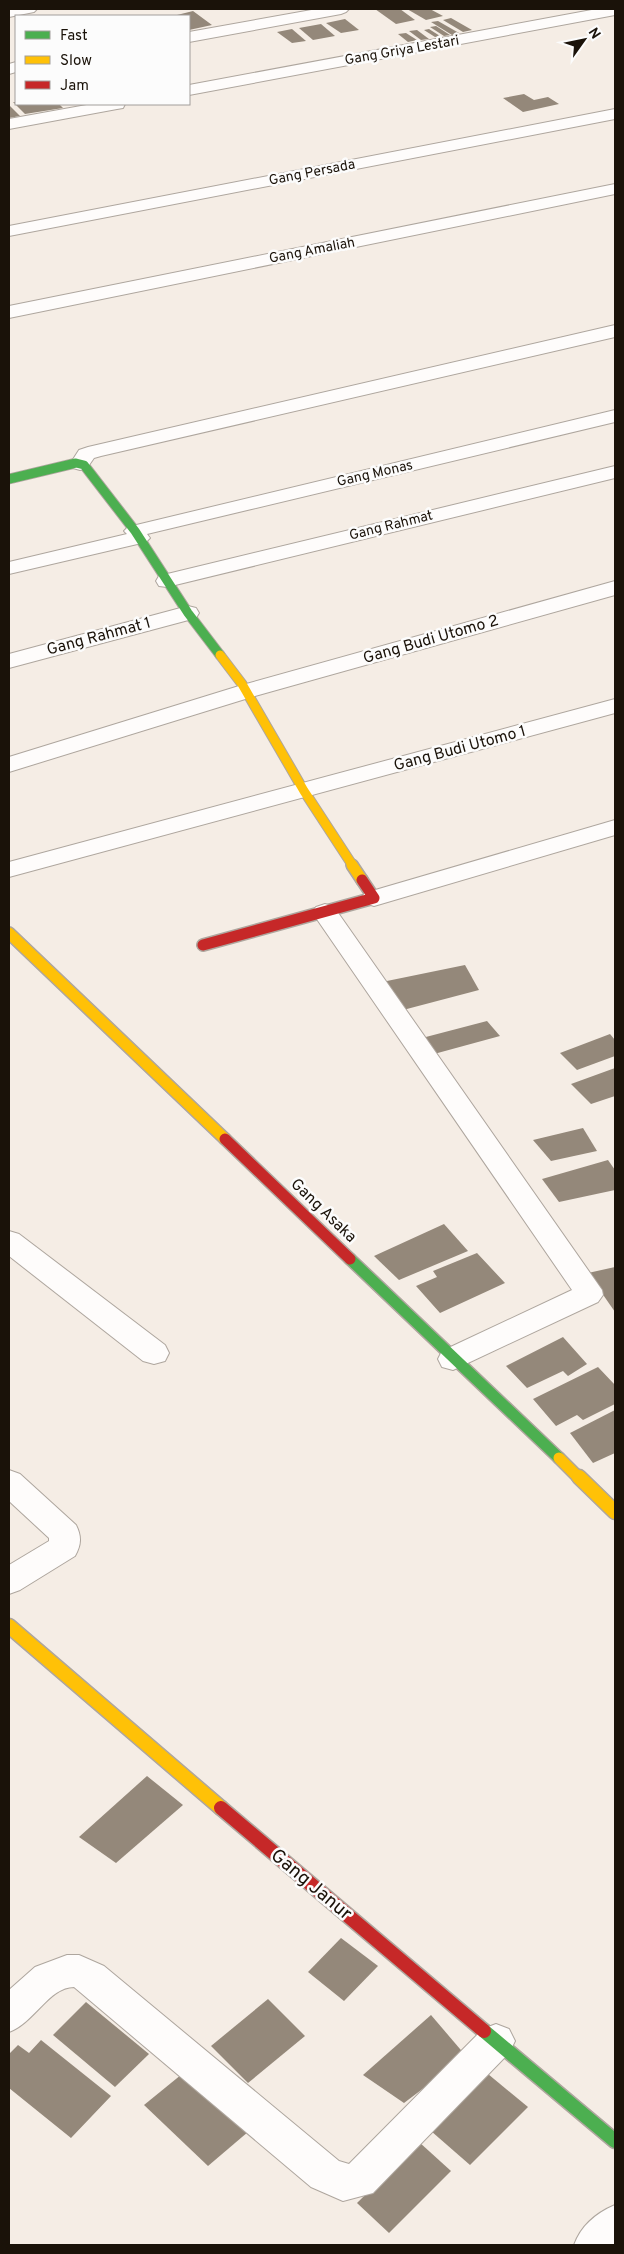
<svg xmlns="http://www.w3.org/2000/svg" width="624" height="2254" viewBox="0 0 624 2254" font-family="Overpass,sans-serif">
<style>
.building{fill:#94887a}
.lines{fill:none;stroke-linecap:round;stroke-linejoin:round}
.street-casing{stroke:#aea69e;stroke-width:2}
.fast-far2-casing{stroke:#aea69e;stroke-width:11}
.fast-far1-casing{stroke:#aea69e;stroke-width:14}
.fast-casing{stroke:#aea69e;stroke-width:17}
.slow-far2-casing{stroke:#aea69e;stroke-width:11}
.slow-far1-casing{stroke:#aea69e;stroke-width:14}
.slow-casing{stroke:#aea69e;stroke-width:17}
.jam-far1-casing{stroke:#aea69e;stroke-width:14}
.jam-casing{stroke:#aea69e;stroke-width:17}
.street{fill:#fefcfb;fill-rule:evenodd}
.fast-far2{stroke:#4caf50;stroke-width:9}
.fast-far1{stroke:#4caf50;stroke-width:11}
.fast{stroke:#4caf50;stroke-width:14}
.slow-far2{stroke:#ffc107;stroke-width:9}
.slow-far1{stroke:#ffc107;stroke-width:11}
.slow{stroke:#ffc107;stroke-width:14}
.jam-far1{stroke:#c62828;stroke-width:11}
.jam{stroke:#c62828;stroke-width:14}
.labels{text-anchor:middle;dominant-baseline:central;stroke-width:5;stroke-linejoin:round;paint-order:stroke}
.far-street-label{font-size:14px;fill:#1a1209;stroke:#fcfcfc}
.street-label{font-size:16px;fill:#1a1209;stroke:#fcfcfc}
.near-street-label{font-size:19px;fill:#1a1209;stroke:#fcfcfc}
</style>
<rect width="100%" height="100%" fill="#f5ede5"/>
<g class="building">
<path d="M375 9H400L415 20 396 24Z"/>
<path d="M407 9H430L443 16 426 20Z"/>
<path d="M193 11 212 25 189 30V16H173Z"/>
<path d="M451 18 472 30 463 32 443 20Z"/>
<path d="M345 19 359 30 341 33 326 23Z"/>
<path d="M438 21 459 33 452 35 431 22Z"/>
<path d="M321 24 335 36 313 40 299 28Z"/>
<path d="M436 26 450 35 444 36 430 27Z"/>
<path d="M292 29 306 41 292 43 277 32Z"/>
<path d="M429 29 440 36 435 37 424 30Z"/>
<path d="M417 30 429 39 421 40 409 31Z"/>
<path d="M406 33 417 40 408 42 398 34Z"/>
<path d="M524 94 534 100 548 97 559 104 523 112 503 98Z"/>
<path d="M13 102 59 104 63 108 25 114Z"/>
<path d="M9 105 20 116 9 118Z"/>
<path d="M465 965 479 990 403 1010 382 982Z"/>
<path d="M487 1021 500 1036 434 1054 422 1038Z"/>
<path d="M610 1034 615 1040V1056L577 1070 560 1053Z"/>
<path d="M615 1068V1096L591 1104 571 1084Z"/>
<path d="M583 1128 597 1151 551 1161 533 1140Z"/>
<path d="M608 1160 615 1170V1190L559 1202 542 1179Z"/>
<path d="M444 1224 468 1251 399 1280 374 1256Z"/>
<path d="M477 1253 505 1283 440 1313 416 1286 437 1277 433 1271Z"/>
<path d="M615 1267V1312L588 1273Z"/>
<path d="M563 1337 587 1364 568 1376 563 1371 527 1388 506 1366Z"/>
<path d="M598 1367 615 1385V1404L583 1420 577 1415 556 1426 533 1399Z"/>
<path d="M615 1410V1453L593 1463 570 1433Z"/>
<path d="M147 1776 183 1805 116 1863 79 1837Z"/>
<path d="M341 1938 378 1966 344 2001 308 1972Z"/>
<path d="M268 1999 305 2036 248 2083 211 2046Z"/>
<path d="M86 2002 149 2054 115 2087 53 2035Z"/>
<path d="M431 2015 466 2056 404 2103 363 2075Z"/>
<path d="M41 2040 111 2096 71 2138 9 2088V2054L18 2045 29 2053Z"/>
<path d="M187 2070 255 2126 208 2166 144 2105Z"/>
<path d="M488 2074 528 2107 470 2165 431 2131Z"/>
<path d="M419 2142 451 2171 389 2233 357 2203Z"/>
</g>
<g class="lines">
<g class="street-casing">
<g id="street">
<path d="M9 9H37L34 12 9 17Z"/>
<path d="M317 9H349L346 12 341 14 189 42V32Z"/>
<path d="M597 9H615V15L189 95V85Z"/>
<path d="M16 62V72L9 74V64Z"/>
<path d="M92 104H125L123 108 117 109 9 129V119Z"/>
<path d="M615 109V119L9 236V226Z"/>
<path d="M615 184V194L9 318V306Z"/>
<path d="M615 325V337L101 456 94 458 87 468 80 470 73 468 70 464 79 450 88 447Z"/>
<path d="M615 410V422L147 534 150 538 146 542 9 574V562L127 534 124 531 128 527Z"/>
<path d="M615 466V478L167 587 159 586 156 581 159 576Z"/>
<path d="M615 581V595L255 696 9 772V757L239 686Z"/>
<path d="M188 606 196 608 199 613 196 618 9 668V654Z"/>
<path d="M615 699V713L9 877V862Z"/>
<path d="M615 820V835L374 906 365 903 361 898 365 893Z"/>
<path d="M325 904 334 907 602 1290 603 1295 598 1302 453 1370 442 1367 438 1359 442 1351 572 1290 312 912 316 907Z"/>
<path d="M9 1231 19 1234 165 1345 169 1353 165 1361 154 1364 143 1361 9 1256Z"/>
<path d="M9 1470 20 1474 76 1525C82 1537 81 1545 75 1556L20 1590 9 1594V1565L49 1541V1538L9 1501Z"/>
<path d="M67 1955H79L104 1966 339 2161 349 2164 483 2029 496 2024 509 2029 515 2041 509 2053 373 2193 343 2201 311 2187 74 1987C49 1987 34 2023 9 2032V1990L35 1967Z"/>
<path d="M615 2205V2245H574C581 2226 596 2213 615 2205Z"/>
</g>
</g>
<g class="fast-far2-casing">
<path id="fast-far2" d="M9 479 76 463 84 465 135 531 188 613 220 655"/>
</g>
<g class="fast-far1-casing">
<path id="fast-far1" d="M350 1259 559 1458"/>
</g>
<g class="fast-casing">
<path id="fast" d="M484 2031 615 2141"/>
</g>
<g class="slow-far2-casing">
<path id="slow-far2" d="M220 655 242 684 304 791 353 866"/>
</g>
<g class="slow-far1-casing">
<g id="slow-far1">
<path d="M352 865 362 880"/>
<path d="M9 933 225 1139"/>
<path d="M559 1458 580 1479"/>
</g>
</g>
<g class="slow-casing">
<g id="slow">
<path d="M579 1477 615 1512"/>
<path d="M9 1626 221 1808"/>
</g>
</g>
<g class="jam-far1-casing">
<g id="jam-far1">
<path d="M203 945 374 898 362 880"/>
<path d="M225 1139 350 1259"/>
</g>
</g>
<g class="jam-casing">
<path id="jam" d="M221 1808 484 2031"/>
</g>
<use href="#street" class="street"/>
<use href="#fast-far2" class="fast-far2"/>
<use href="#fast-far1" class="fast-far1"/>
<use href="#fast" class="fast"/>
<use href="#slow-far2" class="slow-far2"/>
<use href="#slow-far1" class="slow-far1"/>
<use href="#slow" class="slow"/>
<use href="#jam-far1" class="jam-far1"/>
<use href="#jam" class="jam"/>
</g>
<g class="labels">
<g class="far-street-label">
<text transform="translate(402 51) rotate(-10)">Gang Griya Lestari</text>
<text transform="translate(312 173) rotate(-11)">Gang Persada</text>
<text transform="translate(312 251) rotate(-11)">Gang Amaliah</text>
<text transform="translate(375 474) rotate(-13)">Gang Monas</text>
<text transform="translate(391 526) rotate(-14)">Gang Rahmat</text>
</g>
<g class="street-label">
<text transform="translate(99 637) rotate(-15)">Gang Rahmat 1</text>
<text transform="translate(431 640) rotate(-16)">Gang Budi Utomo 2</text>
<text transform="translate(460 749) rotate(-15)">Gang Budi Utomo 1</text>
<text transform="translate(323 1211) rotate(44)">Gang Asaka</text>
</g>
<g class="near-street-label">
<text transform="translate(311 1885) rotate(40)">Gang Janur</text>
</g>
</g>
<rect width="624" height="2254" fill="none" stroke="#1a1209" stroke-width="20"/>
<rect x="15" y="15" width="175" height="90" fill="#fcfcfc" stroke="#a29e9b"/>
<rect x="25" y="31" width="25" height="8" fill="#4caf50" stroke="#a29e9b"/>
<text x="60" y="40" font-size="15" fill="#1a1209">Fast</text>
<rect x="25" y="56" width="25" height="8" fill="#ffc107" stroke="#a29e9b"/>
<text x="60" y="65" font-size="15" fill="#1a1209">Slow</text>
<rect x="25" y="81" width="25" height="8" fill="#c62828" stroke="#a29e9b"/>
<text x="60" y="90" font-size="15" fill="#1a1209">Jam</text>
<g transform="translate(584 40) rotate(57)" stroke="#fcfcfc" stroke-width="4" paint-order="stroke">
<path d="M0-4L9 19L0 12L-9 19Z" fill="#1a1209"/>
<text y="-8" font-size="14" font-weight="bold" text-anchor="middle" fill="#1a1209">N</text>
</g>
</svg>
